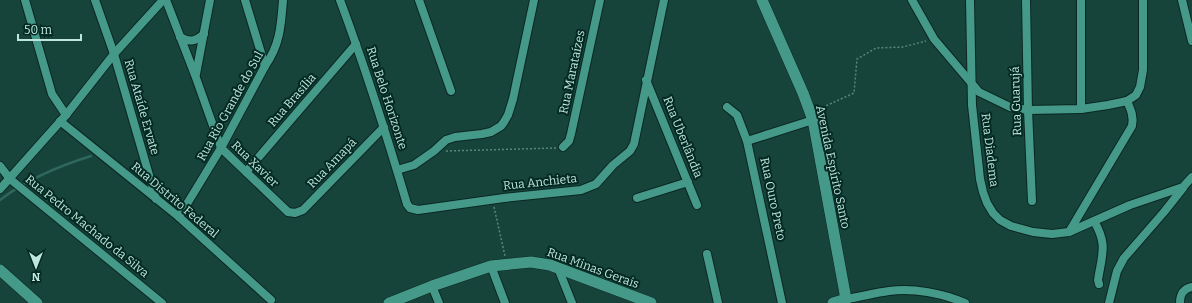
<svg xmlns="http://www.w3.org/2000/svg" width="1192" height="303" viewBox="0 0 1192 303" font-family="Bitter,serif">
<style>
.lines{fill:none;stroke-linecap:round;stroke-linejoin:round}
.stream{stroke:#2f675c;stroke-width:2.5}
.street-casing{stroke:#0c2722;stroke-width:10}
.secondary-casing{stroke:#0c2722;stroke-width:12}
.path{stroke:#5a867c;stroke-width:1.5;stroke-dasharray:2 2;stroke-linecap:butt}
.street{stroke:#449989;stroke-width:8}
.secondary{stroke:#449989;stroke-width:11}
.labels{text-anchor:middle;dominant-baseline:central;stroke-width:4;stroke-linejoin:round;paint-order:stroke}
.street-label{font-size:12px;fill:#bee6dc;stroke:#032922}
</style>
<rect width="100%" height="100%" fill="#16443b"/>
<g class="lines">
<path class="stream" d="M0 200C27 179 59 166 91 156"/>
<g class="street-casing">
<g id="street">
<path d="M25 0 52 94 66 115"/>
<path d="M95 0 114 54 156 199"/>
<path d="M166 0 195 75 221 148 288 212 295 213 303 210 384 127"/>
<path d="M245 0 265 66"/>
<path d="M340 0C365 67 387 136 407 204L410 208 418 210 504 198 581 190 596 184 613 165 630 151 634 144 664 0"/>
<path d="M419 0 451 91"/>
<path d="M912 0 934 39 979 92 1010 107 1028 110 1081 109 1108 105 1127 101 1136 95 1140 87 1143 70V0"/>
<path d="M970 0 972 105 980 179 983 192 987 203 993 213 1000 220 1011 226 1033 232 1052 234 1069 232 1130 205 1183 187 1192 177"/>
<path d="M1026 0 1028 110 1032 201"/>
<path d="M1182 0 1192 41"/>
<path d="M180 37C190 43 196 41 204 34"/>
<path d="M196 74 210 0"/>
<path d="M646 80 697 205"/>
<path d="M727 107 737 115 747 141 782 303"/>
<path d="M1081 109V0"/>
<path d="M60 121 179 217 271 300"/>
<path d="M747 141 813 120"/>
<path d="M563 147 569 141 571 134 600 0"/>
<path d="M0 166 10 179 162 303"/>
<path d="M397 170 414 165 434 151 446 140 455 137 482 134 491 132 501 126 504 122 508 115 513 99 534 0"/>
<path d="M246 172 356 44"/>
<path d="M0 189 66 115 114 54 163 0"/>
<path d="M637 198 688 182"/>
<path d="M179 217 221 148 265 66C280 45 281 26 283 0"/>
<path d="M1094 221C1108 245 1102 254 1098 280L1099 284"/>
<path d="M1069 232 1132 126C1134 117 1131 110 1127 101"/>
<path d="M707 254 718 303"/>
<path d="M491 266 505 303"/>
<path d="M558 268 572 303"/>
<path d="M432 286 439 303"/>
<path d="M846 299C860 297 874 293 889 291 914 288 942 293 965 303"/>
<path d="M1109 303 1117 271 1124 258 1164 212 1183 188"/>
<path d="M1180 303C1180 294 1183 289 1192 287"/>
</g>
</g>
<g class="secondary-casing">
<g id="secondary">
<path d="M762 0 803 93 813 120 846 299 833 303"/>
<path d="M0 270 37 303"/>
<path d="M389 303 432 286 491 266 531 262 550 265 651 303"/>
</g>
</g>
<g class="path">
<path d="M819 109 854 93 857 59 876 48 903 47 926 41"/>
<path d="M446 151 556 148"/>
<path d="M494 207 505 256"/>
</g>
<use href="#street" class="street"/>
<use href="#secondary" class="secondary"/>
</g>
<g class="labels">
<g class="street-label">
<text transform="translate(572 72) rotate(-78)">Rua Marataízes</text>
<text transform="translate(387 98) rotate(72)">Rua Belo Horizonte</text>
<text transform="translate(292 100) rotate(-49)">Rua Brasília</text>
<text transform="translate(1016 101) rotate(-92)">Rua Guarujá</text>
<text transform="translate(230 106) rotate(-61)">Rua Rio Grande do Sul</text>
<text transform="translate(142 107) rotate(74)">Rua Ataíde Ervate</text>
<text transform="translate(683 137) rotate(68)">Rua Uberlândia</text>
<text transform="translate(990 150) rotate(83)">Rua Diadema</text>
<text transform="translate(332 163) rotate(-46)">Rua Amapá</text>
<text transform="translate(255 164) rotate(44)">Rua Xavier</text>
<text transform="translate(833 167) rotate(78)">Avenida Espírito Santo</text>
<text transform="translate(540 182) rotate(-6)">Rua Anchieta</text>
<text transform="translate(773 199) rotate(78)">Rua Ouro Preto</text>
<text transform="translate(175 200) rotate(40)">Rua Distrito Federal</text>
<text transform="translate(87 226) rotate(39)">Rua Pedro Machado da Silva</text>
<text transform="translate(593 268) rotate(20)">Rua Minas Gerais</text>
</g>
</g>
<g transform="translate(36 267) rotate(180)" stroke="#032922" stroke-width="3" paint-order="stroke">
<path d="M0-3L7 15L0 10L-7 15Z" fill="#bee6dc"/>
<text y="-6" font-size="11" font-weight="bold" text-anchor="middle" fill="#bee6dc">N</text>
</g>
<path d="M18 34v6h63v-6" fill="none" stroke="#bee6dc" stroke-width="2"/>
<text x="24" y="34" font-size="12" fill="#bee6dc" stroke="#032922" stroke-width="3" paint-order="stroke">50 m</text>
</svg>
